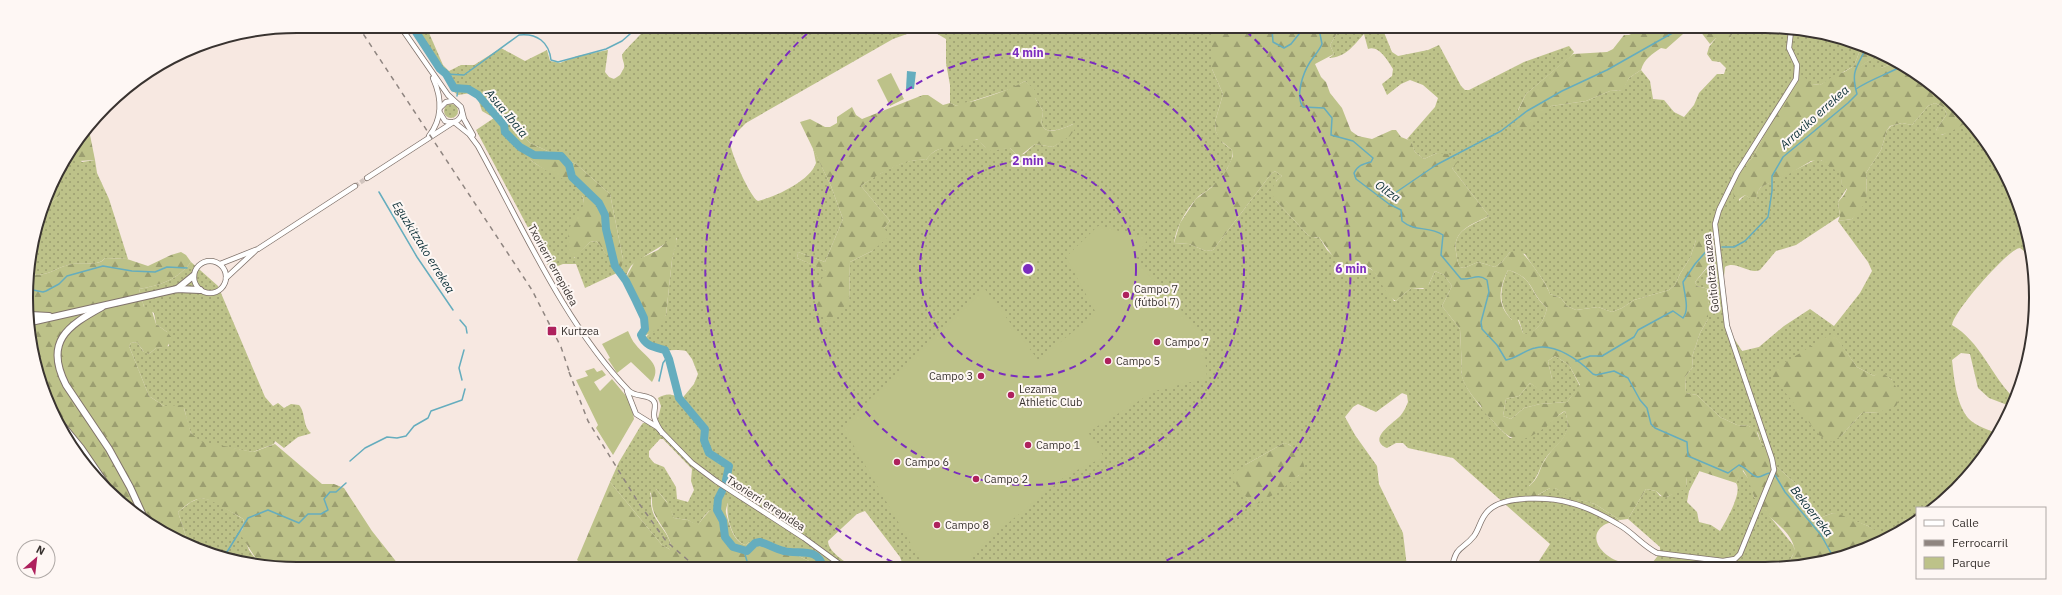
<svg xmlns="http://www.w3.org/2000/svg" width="2062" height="595" viewBox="0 0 2062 595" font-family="'IBM Plex Sans',sans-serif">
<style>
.grass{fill:url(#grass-dots);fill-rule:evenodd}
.forest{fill:url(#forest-firs);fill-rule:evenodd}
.park{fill:#bdc289}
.water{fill:#65adbe}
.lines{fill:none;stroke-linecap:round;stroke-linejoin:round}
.stream{stroke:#65adbe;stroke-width:1.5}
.river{stroke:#65adbe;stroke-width:8}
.minor-tunnel{stroke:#d1c4be;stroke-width:4.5;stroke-dasharray:4.5 2;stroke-linecap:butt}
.minor-casing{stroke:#80736c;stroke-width:6}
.highway-casing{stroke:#80736c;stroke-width:8}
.minor{stroke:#fff;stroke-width:4.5}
.highway{stroke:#fff;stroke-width:6}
.rail{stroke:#8f8580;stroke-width:1.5;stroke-dasharray:5 5;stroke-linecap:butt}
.ring{fill:none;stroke:#7b2cbf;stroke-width:2;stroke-dasharray:7 5}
.poi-dot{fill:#ae215d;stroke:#fef7f4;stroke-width:1.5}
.labels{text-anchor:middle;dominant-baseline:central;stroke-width:4;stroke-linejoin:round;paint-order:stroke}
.street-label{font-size:11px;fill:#393330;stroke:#fef7f4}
.poi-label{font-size:11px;fill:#393330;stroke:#fef7f4;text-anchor:start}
.water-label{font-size:12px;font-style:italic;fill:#0b2f37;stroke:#fef7f4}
.rim{fill:none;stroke:#393330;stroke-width:2}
.centre{fill:#7b2cbf;stroke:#fef7f4;stroke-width:2}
.ring-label{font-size:12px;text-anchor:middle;font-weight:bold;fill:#7b2cbf;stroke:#fef7f4;stroke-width:4;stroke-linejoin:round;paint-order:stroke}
</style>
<defs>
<pattern id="grass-dots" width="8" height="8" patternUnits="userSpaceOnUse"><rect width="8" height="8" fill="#bdc289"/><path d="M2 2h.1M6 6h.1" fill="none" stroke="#9b9e70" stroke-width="1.8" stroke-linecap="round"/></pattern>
<pattern id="forest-firs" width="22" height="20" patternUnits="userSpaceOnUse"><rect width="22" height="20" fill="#bdc289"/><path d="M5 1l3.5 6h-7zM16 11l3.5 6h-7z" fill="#9b9e70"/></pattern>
</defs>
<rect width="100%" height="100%" fill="#f7e8e1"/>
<g class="grass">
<path d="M410 26H426L443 65 449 71 461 65H474L501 48 525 61 547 50 550 61 560 63 577 56 608 50 605 72 609 77 614 79 620 75 624 68C625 63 622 60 622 55 622 53 644 31 648 27L1212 29V69L1223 94 1215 122 1216 132 1223 143 1232 150C1236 161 1218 183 1209 189 1205 193 1200 194 1197 198 1186 210 1176 227 1174 243L1189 244 1206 251 1213 250 1271 174 1275 171 1282 176 1276 181V201L1308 235 1315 238 1319 237 1327 250 1352 274 1355 275 1358 271 1361 264 1374 271 1394 301H1396L1411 288 1423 289 1429 284 1435 271 1444 275 1452 286 1442 306 1460 329 1462 370C1457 384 1498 428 1510 438 1539 439 1543 425 1565 411 1574 437 1558 441 1545 459 1539 469 1538 478 1529 486L1538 495 1550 488H1555L1577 499 1595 504 1620 520C1615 522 1609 522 1604 525 1586 537 1603 556 1618 561L1614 567H1535L1550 544 1453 458 1408 448 1403 443H1396L1387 448C1366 439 1394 423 1401 415 1404 411 1406 407 1408 402L1407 395 1402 393 1376 412 1358 404 1353 407 1345 417 1355 435 1377 466 1379 484 1403 533 1407 567 904 568 900 557 865 511 857 514 828 541C828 552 846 562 854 568H823L783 548 758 546 749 542 746 545C733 543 725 515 728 503 714 505 704 513 698 526L688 520 674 518 667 502 656 489 650 493C652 499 650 503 652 509 655 524 672 534 671 550L662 545 610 482 619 462 640 427 643 423H657L661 406 658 398C666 393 675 393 680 401L694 384 698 374 692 359 686 351C667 347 656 358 642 337H646L666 315 672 260 677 239V238C672 239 634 262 631 266 628 270 626 276 624 281L618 272 623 259 610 194 576 164 530 143 513 125C518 135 521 148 527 156 540 174 584 177 584 204L574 258 590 242 596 241 601 246 617 273 585 288 576 264H563L550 269 476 130 494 118 482 111 477 96 471 93 458 95C451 91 450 84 445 78 433 61 421 44 410 26ZM929 29 946 39V63L950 85V103L957 106 1013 88 1025 81 1035 92V98L1043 111C1043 115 1041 120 1042 124 1044 137 1067 127 1073 124L1060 142 1053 147 1035 144 1024 154 1017 155 1010 148C994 148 991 156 979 140L974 139C954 150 940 141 926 160 905 157 877 174 861 186L890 221 884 228 872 251 850 262 849 302 827 271 797 258 798 252 825 262 843 219 831 186 813 148 816 163C810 181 775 197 758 201 750 197 728 148 730 139L746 123 893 39 907 34ZM660 439H663L692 469 691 481 694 490 688 502 677 499 676 487 664 467 654 463 649 457V451ZM1284 443 1290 445 1301 460 1299 475 1267 498 1251 504 1243 492 1245 465Z"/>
<path d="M1339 30H1383L1392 52 1398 56 1428 50 1439 45 1461 86 1465 90H1469L1524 62 1569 46 1574 52 1570 57 1526 94 1518 110H1543L1551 106 1586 101 1610 91 1622 90 1629 78 1641 70 1650 81 1653 99 1664 100 1674 112 1684 117 1694 105 1699 93 1717 74H1724L1726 68 1720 62 1712 61 1707 54 1709 47 1716 38 1729 40 1734 31H1817L1862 45 1854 66 1820 85 1812 84 1776 118 1763 137 1753 157 1740 171 1739 201 1745 195 1755 201 1758 191 1761 187 1817 159C1825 160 1832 168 1841 172L1842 185 1847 188 1838 202 1840 216 1796 245 1776 251 1760 270C1749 275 1736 260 1725 267L1723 287 1730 332 1742 351 1759 347 1784 326 1810 309 1834 326 1860 293 1872 271 1868 262 1838 221 1852 219 1867 195 1866 173 1881 150 1887 130 1891 126 1902 123 1912 125 1928 106 1935 103 1943 107 1947 114 1936 130 1942 135 1959 126 1971 123 1990 146 2015 193V202L2021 214 2031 244 2032 257 2020 248C2009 248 1953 312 1952 325 1980 341 1991 375 2013 397L2010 406 1989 398 1978 388 1970 354 1961 353 1952 360C1954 378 1956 403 1968 418 1975 426 1989 430 1999 434L1956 490 1931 508H1917V518L1912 521 1904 519 1887 535H1880L1868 526 1833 513 1817 519 1811 517 1801 504 1795 483 1776 466 1771 454 1761 443 1758 433 1749 426 1737 425 1720 417 1697 395 1686 393 1685 377 1693 367 1692 357 1700 333 1708 319V304L1712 294 1709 289 1697 286 1695 282 1707 268 1696 240 1690 258 1680 274 1675 285 1669 290 1634 300 1622 308 1612 312 1598 307 1576 310 1567 306 1561 298 1550 294C1545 279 1533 268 1525 254L1510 252 1502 262 1495 267 1478 262 1464 268 1460 267C1457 262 1457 257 1456 252 1452 229 1474 225 1489 216L1452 168 1455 161 1437 153 1424 159 1415 152 1411 142 1407 139 1435 107 1438 98 1423 85 1410 80 1401 84 1387 95 1382 84 1392 76 1393 69C1388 61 1379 45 1368 49L1364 34C1353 46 1346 57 1329 58L1334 54 1330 45ZM1833 334 1857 367 1874 376 1880 372 1892 380 1879 412 1862 413 1841 436Z"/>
<path d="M1879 52 1896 62 1881 68H1857L1879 54Z"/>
<path d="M1946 97 1966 117 1956 119Z"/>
<circle cx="451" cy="111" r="7"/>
<path d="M73 147 74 155 82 162 95 160 97 173 109 199 128 259 105 258C100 266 81 263 72 264 54 267 48 279 28 273L35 227 42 210 60 195 49 190 54 177Z"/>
<path d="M191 262 218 286 265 397 273 406 278 403 284 408 291 404 299 405C306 413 302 425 311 433L309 434 298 437 284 448 275 441 274 444 253 452 203 443C188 438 188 421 184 408L164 406 149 396 129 346 131 343 137 342 143 351 149 354 156 348 169 346 167 332 156 324 154 313 144 307 139 289C161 285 177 280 191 262Z"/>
<path d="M1508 270C1535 278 1528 292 1547 308 1544 321 1539 329 1527 335L1523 333 1519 320H1512C1497 305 1500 288 1508 270Z"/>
<path d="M1555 356 1569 365 1580 386 1567 402 1540 404 1524 408 1511 419 1503 416 1506 399 1519 396 1530 383 1541 390 1552 379 1548 361Z"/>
<path d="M1696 469 1700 470 1689 491 1687 502 1697 512 1699 522 1711 525 1720 531C1726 521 1743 492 1736 483L1742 470 1750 481 1754 497 1793 545 1795 551 1786 567H1649L1660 553V547L1628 519 1646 489 1656 491 1660 496 1667 497 1686 486 1687 477 1693 475Z"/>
<path d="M200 498 212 500 243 519 244 523 241 529 249 550 260 565 245 564 189 546 178 512 191 502Z"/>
</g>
<g class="forest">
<path d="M1212 29 1339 30 1330 45 1334 54 1315 64 1321 77 1326 82 1330 93 1342 108 1351 131 1358 136 1372 139 1392 130H1396L1401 137 1411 141 1415 152 1424 159 1437 153 1449 154 1457 163 1452 168 1489 216C1473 224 1452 230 1456 252 1457 257 1457 262 1460 267L1464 268 1478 262 1495 267 1502 262 1510 252 1519 250C1527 256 1547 284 1550 294L1561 298 1567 306 1576 310 1598 307 1612 312 1622 308 1634 300 1669 290 1675 285 1680 274 1690 258 1696 240 1706 234H1718L1720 239 1712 261 1695 282 1697 286 1709 289 1712 294 1708 304V319L1700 333 1692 357 1693 367 1685 377 1686 393 1697 395 1720 417 1737 425 1749 426 1756 430 1761 443 1771 454 1776 466 1795 483 1801 504 1811 517 1817 519 1833 513 1839 514 1868 526 1884 536C1892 533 1896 523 1904 519L1912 521 1884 541 1800 567H1786C1789 561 1796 553 1794 547 1790 529 1768 519 1758 504 1751 494 1751 481 1743 470L1736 483 1696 470 1692 477H1687L1686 486 1683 490 1664 498 1656 491 1646 489 1628 519 1620 520 1595 504 1572 498 1555 488H1550L1534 497 1527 495 1526 489C1530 485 1534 482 1537 477 1540 472 1541 465 1545 460 1556 441 1574 438 1565 411 1558 414 1554 421 1548 425 1512 453 1508 435 1482 410L1481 406C1474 399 1459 380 1462 370L1460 329 1442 306 1452 286 1444 275 1435 271 1427 288H1411L1396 301C1380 293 1381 268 1361 264L1357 274H1352L1335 259 1319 237 1313 238 1308 235 1276 201C1269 192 1273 182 1282 176L1275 171 1271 174 1213 250 1206 251 1189 244 1174 243 1180 223 1196 199 1212 187 1227 169 1233 156 1232 150 1220 140 1216 132 1215 122 1223 94 1212 69ZM1508 270C1535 278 1529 292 1547 308 1544 321 1539 329 1527 334L1523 333 1518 320H1512C1496 304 1499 289 1508 270ZM1555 356 1569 365 1580 385 1567 402 1540 404 1524 408 1511 419 1503 416 1506 399 1519 396 1530 383 1541 391 1549 388 1552 379 1548 361Z"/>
<path d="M1637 31H1695L1688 34H1683L1666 49 1661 48C1652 54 1644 59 1641 70L1629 78 1623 90 1610 91 1586 101 1551 106 1523 129 1518 130 1515 125V117L1526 94 1573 54 1607 52 1613 49 1624 35H1629Z"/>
<path d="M1700 31H1734L1729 40 1724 42 1716 38 1710 44Z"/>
<path d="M1862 45 1879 52V54L1858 68H1881L1896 62 1915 72 1946 97 1956 119 1966 117 1971 123C1959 124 1950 135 1938 135L1936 130 1947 114 1943 107 1935 103 1928 106 1912 125 1902 123 1890 126 1887 130 1881 150 1866 173 1867 195 1863 206 1852 219 1838 221 1840 216 1838 202 1844 195 1847 189 1842 185 1840 172 1831 168 1821 160 1811 161 1789 174 1761 187 1758 191 1755 202 1745 195 1736 201 1734 198 1733 191 1740 171 1753 157 1763 137 1800 78 1804 77 1812 84 1820 85 1835 75 1844 72 1854 66Z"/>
<path d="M1025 81 1036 91 1035 98 1043 111C1043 115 1041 121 1042 124 1045 138 1068 126 1074 124L1077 126 1070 136 1053 147 1035 144 1021 155H1017L1010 148 989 151 977 139C970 140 966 145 959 147 942 150 939 144 926 160 907 157 876 175 861 186L890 221 884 228 890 236 872 251 850 262 849 302 826 323 813 296 826 271 797 258 798 252 825 262 843 219 831 186 800 122 810 119 825 127H830L837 123V117L852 107 856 115 862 119 923 95H928L943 105 950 103 957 106C962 101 970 103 977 100 993 95 1010 90 1025 81Z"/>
<path d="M507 124 513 125 530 143 576 164 610 194 623 259 622 265 617 273C607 264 606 249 596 241L590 242 576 257H571C567 247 567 232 572 222 577 213 586 209 583 197 575 185 564 179 551 173 534 164 515 149 503 133V128Z"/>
<path d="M88 125 95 160 79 161 75 157 73 147Z"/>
<path d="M54 188 60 190V195L42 210 49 190Z"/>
<path d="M672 237H676L677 241 672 260 666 315 657 330 642 337C640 330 643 325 642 318 642 305 630 291 624 281L635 261 658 250Z"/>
<path d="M181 252 186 255 191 262C177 280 161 285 139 289L144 307 151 308 156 324 167 332 172 338 167 347 156 348 149 354 144 352 137 342 131 343 129 346 149 396 164 406 183 405 191 433 200 441 253 452 275 444 322 484H334L344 488 372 531 402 569H298L260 565 242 537C240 530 246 524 243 519 238 515 232 513 226 509 203 496 200 493 178 512L189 546 147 523 82 463 54 417 35 368 27 280 28 273C48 279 54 267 72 264 81 263 101 266 105 258L127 259 148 266 171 255Z"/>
<path d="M1833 333 1857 367 1874 376 1880 371 1892 380 1901 396 1896 406 1879 412 1862 413 1841 436 1831 442 1819 435 1769 372Z"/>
<path d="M1284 443C1292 443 1306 461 1304 470 1299 477 1260 506 1252 505L1234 481 1233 474 1245 465Z"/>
<path d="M610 482 662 545 671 550C672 531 651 520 652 501 652 496 650 493 651 488L656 489 669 505 674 518 688 520 698 525C704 515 714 508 720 498L724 496 728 501C728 505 725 509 726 513 729 524 734 543 746 545L751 540 756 539 758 546 783 548 823 568 589 569 577 560Z"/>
</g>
<g class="park">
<path d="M891 73 904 99 890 106 877 80Z"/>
<path d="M1098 226 1149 238 1134 259 1203 334 1207 378 1155 391 1088 432 1104 457 1067 475 985 542 964 568H918L922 563 844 429 870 399 985 289 1038 360 1096 313 1066 257Z"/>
<path d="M628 331C630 335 632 341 636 345 645 357 663 364 652 382L631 362 617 373 608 359 610 358 602 344Z"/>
<path d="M594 368 597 372 602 370 606 375 594 382 600 391 612 379 631 402 634 419 613 455 596 428 598 425 576 380 588 376 585 371Z"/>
</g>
<path class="water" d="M907 71 916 72 914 89H906Z"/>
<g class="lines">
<g class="stream">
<path d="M1272 29 1273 42 1284 48 1291 44 1303 29"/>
<path d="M1319 29 1322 44C1319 51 1314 56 1310 62 1303 73 1295 96 1303 107L1324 108 1332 118 1331 135 1353 141 1373 158 1371 162C1363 164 1358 165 1354 173L1356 179 1389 204 1401 210 1402 221C1416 233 1428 225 1443 235L1441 255 1461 279C1472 280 1477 273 1487 280L1489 292 1481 322 1482 329 1497 345 1506 360C1517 358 1525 350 1535 348 1555 343 1579 360 1593 374L1596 375 1614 371 1628 378 1640 400 1647 408 1651 424 1655 428 1687 442 1688 456 1728 473 1739 465C1746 467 1751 476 1758 477 1762 477 1766 473 1770 473"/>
<path d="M446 74 464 75 519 35C537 33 549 42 551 60L558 62 606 49 622 41 638 27"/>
<path d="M1856 89C1871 79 1888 74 1904 65"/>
<path d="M457 96 458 89"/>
<path d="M379 192 417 257 453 310"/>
<path d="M1380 195H1392L1436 165 1501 131 1527 111 1562 91 1607 70 1676 31"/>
<path d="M1722 247H1734L1745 241 1768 217 1772 191V176L1783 157 1848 103 1857 94C1850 69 1858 67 1867 46"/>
<path d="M28 289 43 292 46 291 59 284 67 276 103 266 132 271 155 272 167 267 187 268"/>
<path d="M460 320 466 327 467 333"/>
<path d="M1576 361 1590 356H1602L1634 337 1638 330 1673 311 1683 318C1690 310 1684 292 1683 282L1695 264 1710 247"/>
<path d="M462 380 459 368 464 350"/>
<path d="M659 381 663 363 668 356"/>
<path d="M350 461 365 448 387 437 397 438 406 436 414 426 428 418 431 411 462 400 465 389"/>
<path d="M1775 475 1785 492 1821 535 1831 553 1836 556"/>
<path d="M744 551 749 568"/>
<path d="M219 556 227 552 248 518 268 510 299 523 308 514H321L328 510 324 499 330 492H336L346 483"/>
<path d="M223 557 227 552"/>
</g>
<g class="river">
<path d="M412 26 440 69 446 74 454 88 468 89 478 95 504 125 505 132 520 147 534 155 561 156 569 165 572 177 599 203 605 215 606 229 615 266 626 281 636 301 644 318 645 329 641 335C645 346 654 347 665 350L669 359 679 398 705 429 704 440 709 453 729 466 726 480"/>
<path d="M722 491 718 499 717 510 723 521 725 537 733 547 747 551 755 543 760 542C768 544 775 549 784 551 798 555 819 546 823 568"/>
</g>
<path class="minor-tunnel" d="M355 186 367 178"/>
<g class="minor-casing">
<g id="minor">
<path d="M400 26 448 95 461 107 464 119 473 135"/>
<path d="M441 107 446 102 452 101"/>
<path d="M440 113 445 121C453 124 459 122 462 114"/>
<path d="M454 122 469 134 478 146C523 228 564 323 629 391 636 397 643 394 650 398 658 402 654 409 654 415 654 421 659 428 662 433"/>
<path d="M429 136C443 118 442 98 433 78"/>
<path d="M367 178 452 123"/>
<circle cx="210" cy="277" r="16"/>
<path d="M220 264 258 249 355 186"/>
<path d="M226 278 255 251"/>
<path d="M627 391 636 414 657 427 692 463 716 481 804 538 845 568"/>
<path d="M1452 567C1457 544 1462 551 1474 536 1480 528 1480 518 1489 510 1505 495 1550 497 1571 503 1587 507 1606 517 1621 526 1634 534 1643 546 1657 553L1723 561 1735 559 1740 554 1774 470 1772 459 1727 326 1715 224 1719 210 1737 173 1796 79 1797 65 1789 48 1791 31"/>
</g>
</g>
<g class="highway-casing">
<g id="highway">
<path d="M177 289 193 276"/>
<path d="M102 307C67 326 44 342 66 385L109 449 130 487 146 522"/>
<path d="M30 315 49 316"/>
<path d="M31 322 177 289 200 290"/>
<path d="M53 414 81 448 107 486"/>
</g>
</g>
<use href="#minor" class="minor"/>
<use href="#highway" class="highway"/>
<g class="rail">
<path d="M358 26 532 290 561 347 571 377"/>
<path d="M569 372 588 421 638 502 666 541 697 568"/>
</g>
</g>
<g class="ring">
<circle cx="1028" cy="269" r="108"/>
<circle cx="1028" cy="269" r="216"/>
<path d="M904 567A323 323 0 0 1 812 29M1246 31A323 323 0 0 1 1152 567"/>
</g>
<g class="poi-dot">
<circle cx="1126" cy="295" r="4"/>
<rect x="547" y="326" width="10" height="10" rx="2"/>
<circle cx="1157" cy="342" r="4"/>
<circle cx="1108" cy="361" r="4"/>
<circle cx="981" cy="376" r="4"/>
<circle cx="1011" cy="395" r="4"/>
<circle cx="1028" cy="445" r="4"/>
<circle cx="897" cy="462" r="4"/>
<circle cx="976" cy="479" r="4"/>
<circle cx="937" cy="525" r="4"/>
</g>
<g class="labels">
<g class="street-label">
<text transform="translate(553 265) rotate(61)">Txorierri errepidea</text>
<text transform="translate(1711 273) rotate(-96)">Goitioltza auzoa</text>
<text transform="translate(766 503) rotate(33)">Txorierri errepidea</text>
</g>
<g class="poi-label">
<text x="1134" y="289">Campo 7<tspan x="1134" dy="13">(fútbol 7)</tspan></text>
<text x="561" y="331">Kurtzea</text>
<text x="1165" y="342">Campo 7</text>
<text x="1116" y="361">Campo 5</text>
<text x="973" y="376" text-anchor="end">Campo 3</text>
<text x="1019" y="389">Lezama<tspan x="1019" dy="13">Athletic Club</tspan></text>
<text x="1036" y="445">Campo 1</text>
<text x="905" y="462">Campo 6</text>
<text x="984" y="479">Campo 2</text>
<text x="945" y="525">Campo 8</text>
</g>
<g class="water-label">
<text transform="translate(507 113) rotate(50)">Asua Ibaia</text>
<text transform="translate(1814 117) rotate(-42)">Arraxiko errekea</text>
<text transform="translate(1388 191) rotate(35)">Oltza</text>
<text transform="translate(424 247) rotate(58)">Eguzkitzako errekea</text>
<text transform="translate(1812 511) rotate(52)">Bekoerreka</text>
</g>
</g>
<path d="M0 0H2062V595H0ZM297 33H1765A264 264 0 0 1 2029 297V298A264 264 0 0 1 1765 562H297A264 264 0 0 1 33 298V297A264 264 0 0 1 297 33Z" fill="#fef7f4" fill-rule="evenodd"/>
<path class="rim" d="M297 33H1765A264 264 0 0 1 2029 297V298A264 264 0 0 1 1765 562H297A264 264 0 0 1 33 298V297A264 264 0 0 1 297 33Z"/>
<circle cx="1028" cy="269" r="6" class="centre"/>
<g class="ring-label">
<text x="1028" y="57">4 min</text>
<text x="1028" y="165">2 min</text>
<text x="1351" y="273">6 min</text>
</g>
<rect x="1916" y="507" width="130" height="72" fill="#fef7f4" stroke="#afa9a6"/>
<rect x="1924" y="520" width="20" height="6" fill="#ffffff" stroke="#afa9a6"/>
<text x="1952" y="527" font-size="12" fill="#393330">Calle</text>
<rect x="1924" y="540" width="20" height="6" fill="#8f8580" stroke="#afa9a6"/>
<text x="1952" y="547" font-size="12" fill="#393330">Ferrocarril</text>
<rect x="1924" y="557" width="20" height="12" fill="#bdc289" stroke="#afa9a6"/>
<text x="1952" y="567" font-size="12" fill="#393330">Parque</text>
<g transform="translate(36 559) rotate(28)"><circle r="19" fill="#fef7f4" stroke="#afa9a6"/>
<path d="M0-3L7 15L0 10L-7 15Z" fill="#ae215d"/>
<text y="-6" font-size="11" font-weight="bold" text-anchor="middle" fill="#393330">N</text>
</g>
</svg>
